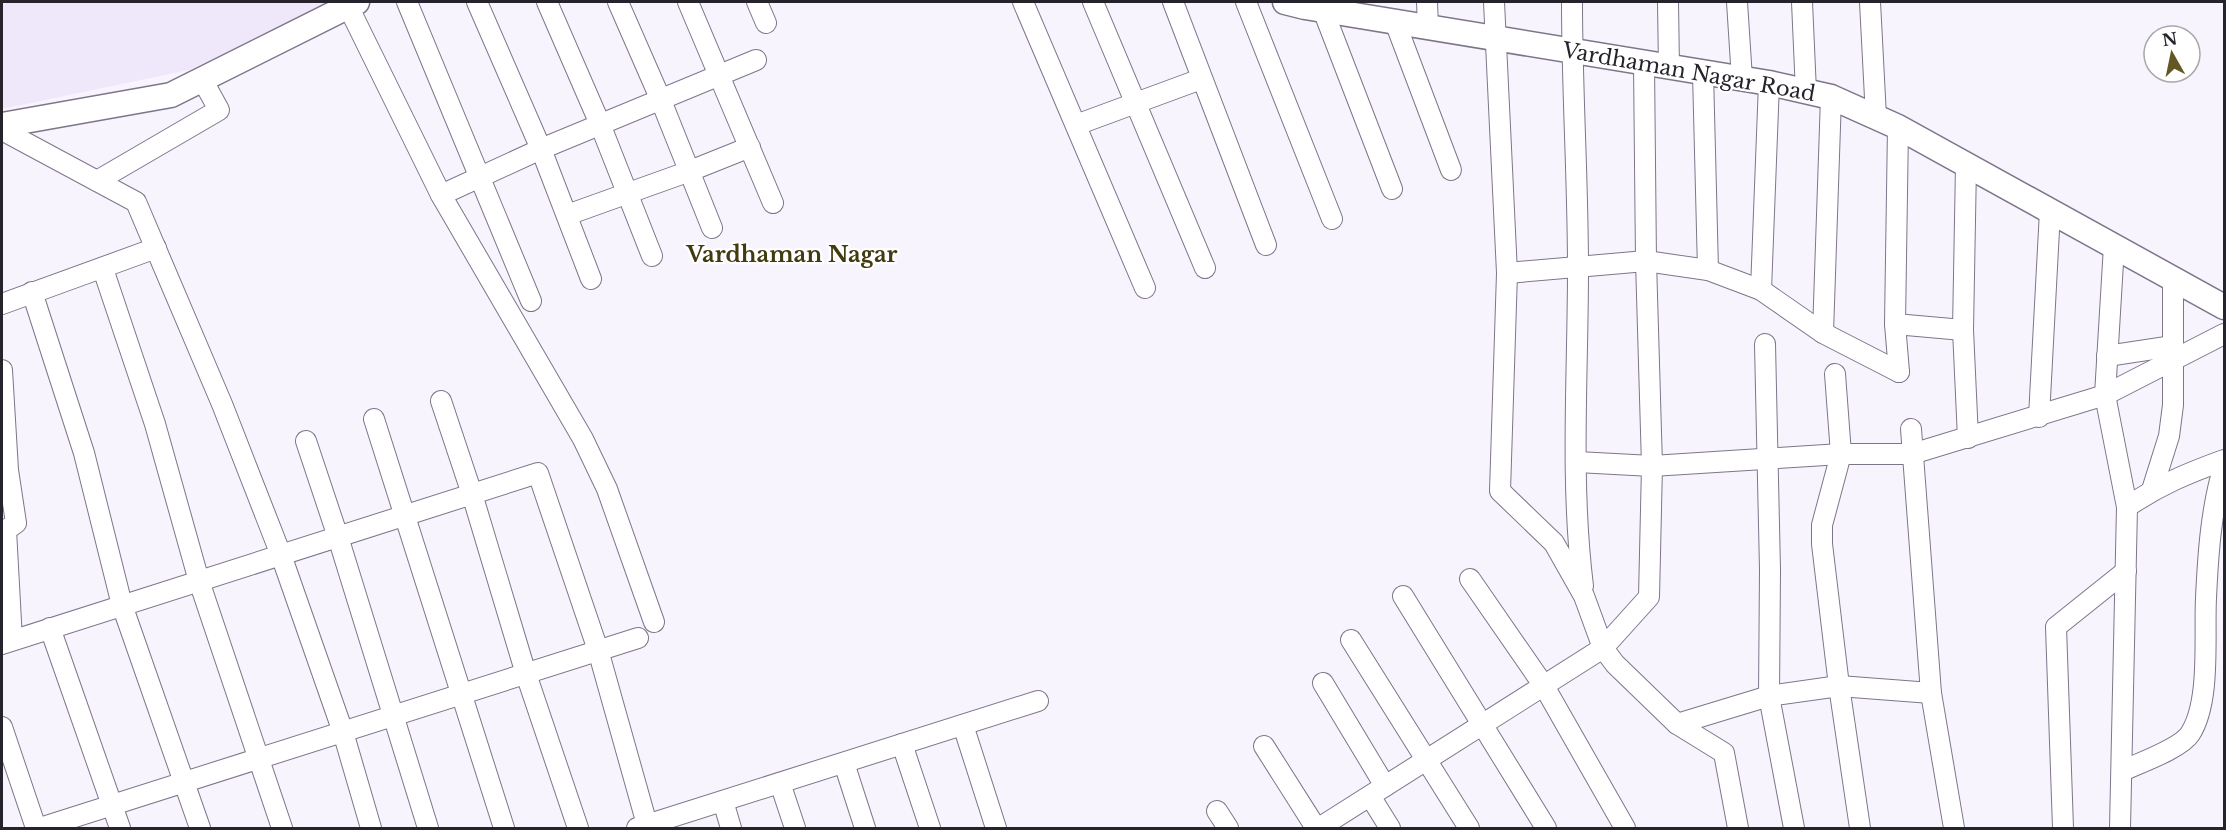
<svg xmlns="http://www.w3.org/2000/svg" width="2226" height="830" viewBox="0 0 2226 830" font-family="'Libre Baskerville',serif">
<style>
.built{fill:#efe8fa}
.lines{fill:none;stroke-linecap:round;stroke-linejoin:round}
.minor-casing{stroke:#7e758a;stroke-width:22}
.tertiary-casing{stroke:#7e758a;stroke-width:27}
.minor{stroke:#fff;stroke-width:20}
.tertiary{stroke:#fff;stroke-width:24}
.labels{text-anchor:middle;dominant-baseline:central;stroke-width:4.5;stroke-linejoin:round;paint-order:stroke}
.street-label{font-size:21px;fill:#27232c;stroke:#fff}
.neighbourhood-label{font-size:22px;font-weight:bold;fill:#423a10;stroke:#fff}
</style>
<rect width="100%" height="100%" fill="#f8f4fe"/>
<path class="built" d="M2 2H337L189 70 2 109Z"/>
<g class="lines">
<g class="minor-casing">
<g id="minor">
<path d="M407 2 531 301"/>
<path d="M477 2 541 149 591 279"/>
<path d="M547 2 600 124 652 256"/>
<path d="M618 2 660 98 712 228"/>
<path d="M688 2 773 203"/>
<path d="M757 2 766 23"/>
<path d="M1023 2 1145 288"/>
<path d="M1093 2 1205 268"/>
<path d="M1173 2 1266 245"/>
<path d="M1246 2 1332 219"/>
<path d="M1427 2 1428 27"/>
<path d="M1494 2 1507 273 1500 491 1554 543 1584 596 1603 648 1615 664 1677 724 1724 753 1738 828"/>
<path d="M1572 2C1572 91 1578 180 1578 269 1578 374 1570 482 1583 586"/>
<path d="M1668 2 1669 68"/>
<path d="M1737 2 1742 79"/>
<path d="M1802 2 1806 92"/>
<path d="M1870 2 1876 117"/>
<path d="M348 6 441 195 583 439 607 489 654 622"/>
<path d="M1323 10 1392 189"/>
<path d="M1395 22 1451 170"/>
<path d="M1703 73 1708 270"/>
<path d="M1076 125 1201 79"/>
<path d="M1898 127 1895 324 1899 372"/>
<path d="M2 130 136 202 222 404 281 555 343 732 371 828"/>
<path d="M1966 165 1963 330 1968 438"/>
<path d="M97 181 219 110 202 79"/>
<path d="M441 195 541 149 756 60"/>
<path d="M567 215 690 171 750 147"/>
<path d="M2114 246 2105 395 2127 507 2120 828"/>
<path d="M103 269 155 424 199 581 282 828"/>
<path d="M1507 273 1646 261 1708 270 1761 290 1823 333 1899 372"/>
<path d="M1761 290 1769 83"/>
<path d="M32 292 84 453 122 605 200 828"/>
<path d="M2 304 156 248"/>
<path d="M1895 324 1963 330"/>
<path d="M1823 333 1831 97"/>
<path d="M1765 344 1770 570 1769 696 1794 828"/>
<path d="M2107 356 2173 346"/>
<path d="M2 370 8 470 16 523 6 530 12 640"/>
<path d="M1835 374 1841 454 1822 525V544L1839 686 1860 828"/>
<path d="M441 401 472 494 526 674 578 828"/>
<path d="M2039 417 2050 211"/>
<path d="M374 419 504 828"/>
<path d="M1911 429 1931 693 1954 828"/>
<path d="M306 441 338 537 428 828"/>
<path d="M1577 462 1652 466 1841 454H1912L2105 395 2224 334"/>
<path d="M2152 490 2169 436 2173 405V279"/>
<path d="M2127 507C2159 485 2188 473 2224 460"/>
<path d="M1470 579 1544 686 1625 828"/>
<path d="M1403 596 1546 828"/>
<path d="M50 628 120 828"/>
<path d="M1351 640 1469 828"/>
<path d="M2 644 538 473 598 650 648 828"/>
<path d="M1323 683 1385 786"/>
<path d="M1677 724 1769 696 1839 686 1931 693"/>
<path d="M963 725 996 828"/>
<path d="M2 727 36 828"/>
<path d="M902 744 930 828"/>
<path d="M1264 746 1316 828"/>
<path d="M844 763 865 828"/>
<path d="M2122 771C2139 763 2180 749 2190 734 2211 702 2204 636 2206 598 2208 555 2211 508 2224 466"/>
<path d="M780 783 795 828"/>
<path d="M1370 796 1390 828"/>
<path d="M723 801 731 828"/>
<path d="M1217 811 1228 828"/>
<path d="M40 828 638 638"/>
<path d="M637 828 1038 701"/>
<path d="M1319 828 1603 648 1649 597 1652 466 1646 261 1644 63"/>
<path d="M2063 828 2056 627 2126 571"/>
</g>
</g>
<g class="tertiary-casing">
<g id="tertiary">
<path d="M1285 2 1305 7 1769 83 1831 97 1898 127 2224 307"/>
<path d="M2 125 171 95 357 2"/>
</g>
</g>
<use href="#minor" class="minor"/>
<use href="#tertiary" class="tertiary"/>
</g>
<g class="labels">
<g class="street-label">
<text transform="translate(1689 72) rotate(10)">Vardhaman Nagar Road</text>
</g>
<g class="neighbourhood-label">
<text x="792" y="254">Vardhaman Nagar</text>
</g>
</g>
<rect width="2226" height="830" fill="none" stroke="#27232c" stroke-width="6"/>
<g transform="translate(2172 54) rotate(351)"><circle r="28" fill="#ffffff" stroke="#a9a7ab" stroke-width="1.5"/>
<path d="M0-4.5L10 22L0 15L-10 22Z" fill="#635824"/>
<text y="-9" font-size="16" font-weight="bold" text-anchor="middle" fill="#27232c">N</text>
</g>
</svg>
